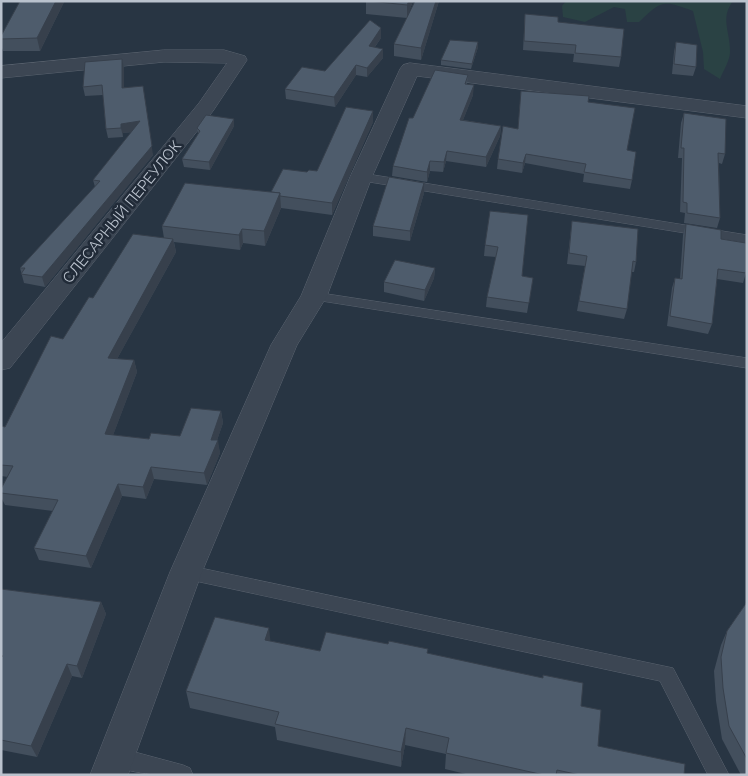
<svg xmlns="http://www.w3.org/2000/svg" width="748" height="776" viewBox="0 0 748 776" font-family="Raleway,sans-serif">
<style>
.green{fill:#2a4244}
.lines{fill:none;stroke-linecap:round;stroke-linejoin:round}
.lane-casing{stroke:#5b6470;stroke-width:1}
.street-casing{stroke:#5b6470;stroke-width:1}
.lane{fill:#3c4653;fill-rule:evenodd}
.street{fill:#3c4653;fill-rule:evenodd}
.wall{fill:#434f5d}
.shaded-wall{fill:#37404c}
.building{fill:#4e5c6c;stroke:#37404c}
.labels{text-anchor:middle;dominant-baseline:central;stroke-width:5;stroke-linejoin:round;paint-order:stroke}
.street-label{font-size:15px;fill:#bac2cd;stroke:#212b38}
</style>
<rect width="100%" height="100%" fill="#283543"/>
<path class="green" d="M566 1H733C720 18 730 31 730 50 731 59 723 71 720 79L704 69 703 52 693 11C663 0 662 0 639 22H627L625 9 614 7 585 22 563 17 562 6Z"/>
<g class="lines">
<g class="lane-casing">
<g id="lane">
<path d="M361 173 747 235V243L357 180 355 177Z"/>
<path d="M314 292 747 358V368L309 299 307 296 309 293Z"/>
<path d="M186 565 673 668 729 775H708L660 681 186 579 180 577 177 572 180 567Z"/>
<path d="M116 747 183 765 190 768 193 775C163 775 138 776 109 764L106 757 109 750Z"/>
</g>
</g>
<g class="street-casing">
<g id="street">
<path d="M164 50H224L245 56 247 60 213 111 10 368 1 370V343L199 103 227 63 164 62 1 78V66Z"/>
<path d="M410 63 747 106V118L417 76 372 177 327 296 297 345 202 572 128 775H90L170 572 271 345 301 296 350 177 400 69 403 65Z"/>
</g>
</g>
<use href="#lane" class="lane"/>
<use href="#street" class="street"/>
</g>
<g class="wall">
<path d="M366 1H413L407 17 439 1 421 60 394 56V44L407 18 366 14Z"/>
<path d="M64 2 40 51H3L1 45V36Z"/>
<path d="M525 14 558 22 621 57 619 67 573 62 574 54 523 50Z"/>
<path d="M381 28V38L375 47 383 58 367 77 356 75 335 107 286 99 285 89 325 71Z"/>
<path d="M478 42V47L471 69 441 65V60Z"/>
<path d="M676 42 696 67 693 76 672 74 674 52Z"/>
<path d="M122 59 124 68V87L153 155 45 287 24 283 20 268 95 187 93 180 132 132 123 133V137L108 138 106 129 103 95 85 96 83 87Z"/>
<path d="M468 75 467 84 473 95 463 120 501 126 500 136 486 167 446 161 443 172 430 171 427 182 392 176 393 166 413 118Z"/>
<path d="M521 91 588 102 627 150 632 180 630 189 583 182 584 174 525 163 522 173 497 169 498 159 518 128Z"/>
<path d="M684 113 725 154 722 164 719 163 720 218 717 228 684 223 685 213 680 212 682 158H678L681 123Z"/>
<path d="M234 119V126L210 170 184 167 182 159 198 134 197 128Z"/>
<path d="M373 122 332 215 281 208 265 246 243 243 240 250 174 242 176 252 117 359 134 360 137 372 113 435 149 439 180 436 221 411 223 423 217 440 220 453 207 485 154 479 146 499 122 496 91 568 39 560 34 548 53 511 5 505 1 497V489L8 477 1 476V426L5 427 63 339 93 298 164 238 162 226 271 192 307 172 317 171Z"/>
<path d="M424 193 410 241 373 236V226Z"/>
<path d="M528 215 522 276 533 278 527 313 486 307 487 297 496 257 484 256 485 245Z"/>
<path d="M572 221 636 262 634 272H631L627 309 624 319 577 311 585 266 567 264Z"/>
<path d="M686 224 721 239 746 273 743 283 717 279 712 324 708 334 667 326 672 288 675 278 680 279 683 235Z"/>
<path d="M435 268 434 278 424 301 384 292V282Z"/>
<path d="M1 589 101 602 106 614 82 678 72 676 37 757 1 750Z"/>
<path d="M747 602V775H741L722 739 716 701 714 671 721 645 727 631Z"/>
<path d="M271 641 320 651 427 653 581 706 598 746 684 775H470L445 769 446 754 405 745 401 767 277 740 275 727 190 708 186 691Z"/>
</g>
<g class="shaded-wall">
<path d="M56 1 64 2 40 51 37 38Z"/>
<path d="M409 1H413L407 18V5Z"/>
<path d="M436 1H439L421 60V48Z"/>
<path d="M381 28V38L369 55V46Z"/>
<path d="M478 42V47L471 69 472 64Z"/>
<path d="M383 49V58L367 77V68Z"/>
<path d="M122 59 124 68V97L122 88Z"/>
<path d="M356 65V75L335 107 334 97Z"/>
<path d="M474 85 473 95 459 130 460 120Z"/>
<path d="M143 86 153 155 45 287 42 277 152 146Z"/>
<path d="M373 111V122L332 215V203Z"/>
<path d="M234 119V126L210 170 209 162Z"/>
<path d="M140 121 142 131 123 133V137L121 128V124Z"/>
<path d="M501 126 500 136 486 167V157Z"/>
<path d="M447 151 446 161 443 172 444 162Z"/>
<path d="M526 154 525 163 522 173 523 163Z"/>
<path d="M430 161V171L427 182V172Z"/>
<path d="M424 183V193L410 241V231Z"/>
<path d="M280 193 281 208 265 246 264 231Z"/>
<path d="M242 229 243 243 240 250 239 235Z"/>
<path d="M173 239 176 252 111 370 108 358Z"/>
<path d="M435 268 434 278 424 301 425 290Z"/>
<path d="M134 360 137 372 109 446 105 434Z"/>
<path d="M221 411 223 423 213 452 211 440Z"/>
<path d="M218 440 220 453 207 485 204 473Z"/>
<path d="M151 467 154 479 146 499 143 487Z"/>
<path d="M118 484 122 496 91 568 86 556Z"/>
<path d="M101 602 106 614 82 678 77 666Z"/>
<path d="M269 628 271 646 265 640Z"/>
<path d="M67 664 72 676 37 757 31 746Z"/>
<path d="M406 728 405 745 401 767V752Z"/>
</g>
<g class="building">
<path d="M20 1H56L37 38 1 39V36Z"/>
<path d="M369 1H409L407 5Z"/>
<path d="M415 1H436L421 48 394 44Z"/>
<path d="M525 14 558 17V22L624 29 621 57 575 53 576 45 524 41Z"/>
<path d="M370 20 381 28 369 46 383 49 367 68 356 65 334 97 285 89 302 67 325 71Z"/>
<path d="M450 40 478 42 472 64 441 60Z"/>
<path d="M676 42 697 45 696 67 674 64Z"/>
<path d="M122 59V88L143 86 152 146 42 277 21 274 25 268H20L100 181 93 180 140 121 121 124V128L106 129 102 85 83 87 85 62Z"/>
<path d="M435 70 468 75 465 84 474 85 460 120 501 126 486 157 447 151 444 162 430 161 427 172 393 166 409 118H413Z"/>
<path d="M521 91 589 96 588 102 635 108 627 150 636 152 632 180 584 172 586 164 526 154 523 163 498 159 503 126 518 129Z"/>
<path d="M346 107 373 111 332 203 280 196V193L271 192 283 169 307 172 309 170 317 171Z"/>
<path d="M684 113 726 119 725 154 718 153 720 218 687 213V203L683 202 684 148H681Z"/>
<path d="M206 115 234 119 209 162 182 159 200 131 197 128Z"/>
<path d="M389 177 424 183 410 231 373 226Z"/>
<path d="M185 183 280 193 264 231 242 229 239 235 162 226Z"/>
<path d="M490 211 528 215 522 276 533 278 529 303 487 297 498 247 485 245Z"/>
<path d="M572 221 638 229 636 262 633 261 627 309 579 301 587 256 569 253Z"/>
<path d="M686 224 721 230V239L746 243V273L718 269 712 324 670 316 675 278 682 279Z"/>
<path d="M133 234 173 239 108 358 134 360 105 434 149 439 151 433 180 436 191 408 221 411 211 440H218L204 473 151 467 143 487 118 484 86 556 34 548 58 500 1 493V489L13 466 1 465V426L5 427 51 336 63 339 89 297 93 298Z"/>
<path d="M395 260 435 268 425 290 384 282Z"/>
<path d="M1 589 101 602 77 666 67 664 31 746 1 740V658L3 656 1 655Z"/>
<path d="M747 602V759L729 726 723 688 721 657 727 631Z"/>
<path d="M215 617 269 628 265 640 320 651 326 632 388 644 389 641 428 649 427 653 543 678V675L583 683 581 706 601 710 598 746 685 764 684 775H580L557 770 556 775H544L446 753 449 738 406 728 401 752 275 724 279 712 186 691Z"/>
</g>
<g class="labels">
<g class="street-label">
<text transform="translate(122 212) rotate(-51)">СЛЕСАРНЫЙ ПЕРЕУЛОК</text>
</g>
</g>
<rect width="748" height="776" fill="none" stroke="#bac2cd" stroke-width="5"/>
</svg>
